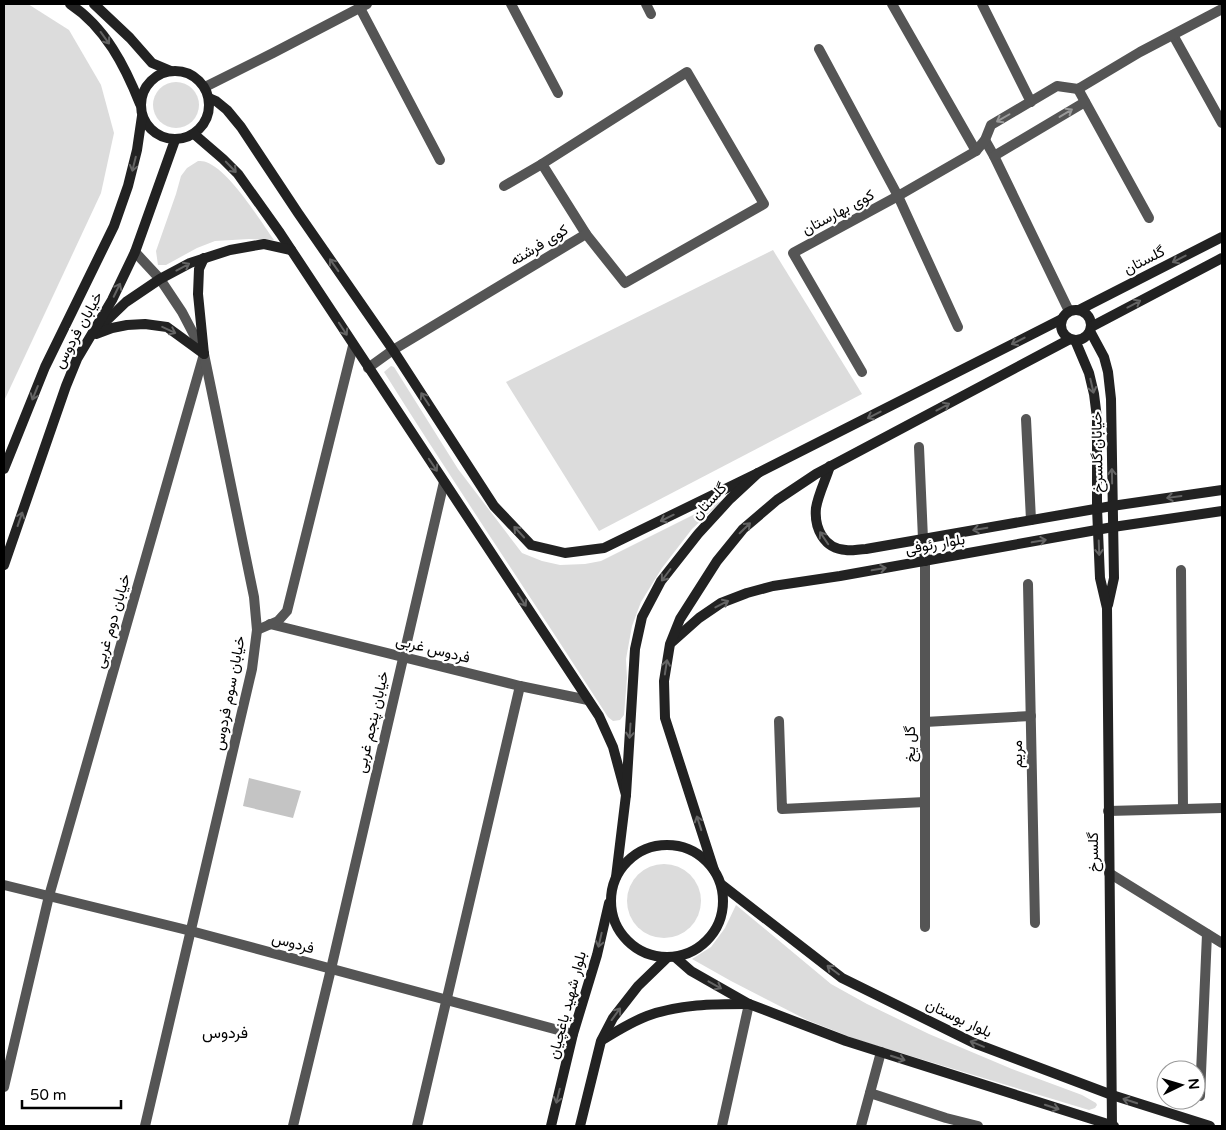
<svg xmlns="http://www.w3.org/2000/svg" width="1226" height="1130" viewBox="0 0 1226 1130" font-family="'Varela Round',Vazirmatn,sans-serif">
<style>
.green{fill:#dcdcdc}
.building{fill:#c4c4c4}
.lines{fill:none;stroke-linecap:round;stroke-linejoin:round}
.minor{stroke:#555;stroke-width:10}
.tertiary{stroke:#555;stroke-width:10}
.secondary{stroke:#222;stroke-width:10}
.oneway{stroke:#646464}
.oneway2{stroke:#999}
.labels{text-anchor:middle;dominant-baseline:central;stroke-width:4.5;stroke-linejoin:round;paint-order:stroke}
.street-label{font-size:15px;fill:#000;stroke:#fff}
.neighbourhood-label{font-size:16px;fill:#000;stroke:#fff}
</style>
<rect width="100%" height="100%" fill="#fff"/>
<g class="green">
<path d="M4 4H28L69 30 101 85 114 133 101 193 4 401Z"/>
<circle cx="176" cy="105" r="23"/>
<path d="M198 161C201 161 204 161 206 162 229 170 260 220 274 240L249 239 215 241 197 248 166 265H158L156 251 176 194 181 176 187 168Z"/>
<path d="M773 250 862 394 599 531 506 382Z"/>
<path d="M391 366 394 367 458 469 522 553 542 561 560 565 585 564 601 561 723 500 692 529 662 568 641 602 632 626 626 659 627 678 624 715 620 720 613 721 608 717C534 602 457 488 384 372Z"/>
<circle cx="664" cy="901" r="37"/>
<path d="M736 905 831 984 867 1004 929 1034 1012 1069 1082 1095 1096 1103 1097 1105 1095 1108 1089 1110 858 1040 807 1020 731 981 692 959 711 947 725 928Z"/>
</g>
<path class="building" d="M249 778 301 791 293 818 243 806Z"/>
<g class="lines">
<g class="minor">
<path d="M511 4 558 93"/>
<path d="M646 4 651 14"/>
<path d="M892 4 976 151"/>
<path d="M982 4 1031 102"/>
<path d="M360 8 440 160"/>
<path d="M1173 35 1222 123"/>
<path d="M819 49 898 196 958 327"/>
<path d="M205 87 273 53 367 4"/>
<path d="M1078 89 1149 218"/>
<path d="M985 140 994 156 1069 311"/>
<path d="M994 156 1085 102"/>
<path d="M542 164 586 234"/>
<path d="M368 368 393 350 586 234 625 283 764 204 687 72 542 164 504 186"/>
<path d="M862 372 793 253 898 196 976 151 985 140 991 125 1057 86 1078 89 1140 52 1222 9"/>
<path d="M1026 419 1031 520"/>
<path d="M919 447 923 539"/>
<path d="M1181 570 1183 809"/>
<path d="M1028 584 1035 923"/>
<path d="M270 624 520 686 588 700"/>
<path d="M257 630 278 621 287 611 353 346"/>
<path d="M779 721 782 809 925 802"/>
<path d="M925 722 1031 716"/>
<path d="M1108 811 1222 808"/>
<path d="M1109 873 1222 943"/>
<path d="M925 927V561"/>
<path d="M4 1087 49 896 204 354"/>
<path d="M870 1093 946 1118 978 1126"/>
<path d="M1200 1096 1207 934"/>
<path d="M293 1126 331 969 444 482"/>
<path d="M417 1126 520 686"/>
<path d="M722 1126 749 1004"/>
<path d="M861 1126 881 1052"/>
</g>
<g class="tertiary">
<path d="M135 252 160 279 182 312 204 354 254 597 257 630 252 669 145 1126"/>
<path d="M4 885 191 931 573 1034"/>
</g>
<g class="secondary">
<path d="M70 4C105 27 125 66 140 104"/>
<path d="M94 4 130 38 152 63 171 71"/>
<circle cx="175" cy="105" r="34"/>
<path d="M209 98 216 101 227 110 241 127 298 213 393 350 494 506 531 545 565 553 604 548 758 473"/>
<path d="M194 134 223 159 238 174 280 233 599 716 613 747 626 795"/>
<path d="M204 258 199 269 198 294 204 354"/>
<circle cx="1076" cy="325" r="15"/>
<path d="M1079 310 1222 237"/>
<path d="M100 327 126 302 160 279 190 263 230 250 264 244 291 250"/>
<path d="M1091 327 1222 258"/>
<path d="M1090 331 1104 357 1108 372 1111 399 1114 578 1108 605"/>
<path d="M96 334 112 328 127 325 145 324 167 327 204 354"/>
<path d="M1075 340 1089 373 1094 394 1097 418V508L1100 578 1107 608 1112 1126"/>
<path d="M830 466C826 479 818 495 816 508 814 528 824 549 846 550 852 551 859 549 866 549L1112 506 1222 490"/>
<path d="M4 469 45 367 114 226 128 186 137 150 142 116"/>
<path d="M923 539 925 561"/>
<path d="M4 565 66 386 77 359 112 300 135 252 175 140"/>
<path d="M672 642 699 618 721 603 747 593 773 586 840 576 1113 527 1222 511"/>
<circle cx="667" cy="901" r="56"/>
<path d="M714 870 665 718 664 681 670 644 680 619 717 561 743 529 777 500 816 474 1070 339"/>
<path d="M616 877 626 795 635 649 642 617 661 581 698 534 730 499 758 473 1062 319"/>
<path d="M722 885 842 978 974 1043 1112 1095 1210 1126"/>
<path d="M675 957 691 971 749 1004 846 1041 1114 1126"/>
<path d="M602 1040C617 1031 631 1022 647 1016 679 1004 714 1004 748 1004"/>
<path d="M551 1126 573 1034 597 955 609 903"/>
<path d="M580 1126 601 1041 613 1018 638 986 668 957"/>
</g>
</g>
<defs><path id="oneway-shaft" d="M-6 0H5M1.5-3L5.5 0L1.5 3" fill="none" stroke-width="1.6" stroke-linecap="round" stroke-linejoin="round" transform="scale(1.25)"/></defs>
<g class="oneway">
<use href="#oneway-shaft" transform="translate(105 38) rotate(54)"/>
<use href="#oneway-shaft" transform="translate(134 164) rotate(104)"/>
<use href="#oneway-shaft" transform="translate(231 167) rotate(46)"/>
<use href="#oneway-shaft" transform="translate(1179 259) rotate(153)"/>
<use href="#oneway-shaft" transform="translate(334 265) rotate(-125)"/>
<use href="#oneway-shaft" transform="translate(183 267) rotate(-28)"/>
<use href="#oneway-shaft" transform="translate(117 290) rotate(-64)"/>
<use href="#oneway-shaft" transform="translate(1134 304) rotate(-28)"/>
<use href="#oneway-shaft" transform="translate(343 329) rotate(57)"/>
<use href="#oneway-shaft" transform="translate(169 330) rotate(25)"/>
<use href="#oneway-shaft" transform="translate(1018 341) rotate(153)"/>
<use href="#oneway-shaft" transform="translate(1092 386) rotate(77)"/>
<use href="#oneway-shaft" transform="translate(35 393) rotate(112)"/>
<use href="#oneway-shaft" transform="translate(425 399) rotate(-123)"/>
<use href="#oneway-shaft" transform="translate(943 407) rotate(-28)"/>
<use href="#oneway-shaft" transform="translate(874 415) rotate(153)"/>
<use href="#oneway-shaft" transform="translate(433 465) rotate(56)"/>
<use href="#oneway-shaft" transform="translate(1112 476) rotate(-91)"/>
<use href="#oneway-shaft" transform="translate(1174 497) rotate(172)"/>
<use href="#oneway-shaft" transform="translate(667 518) rotate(154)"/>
<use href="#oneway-shaft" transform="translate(20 519) rotate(-71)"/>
<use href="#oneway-shaft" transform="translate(745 528) rotate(-44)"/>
<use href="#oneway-shaft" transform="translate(980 529) rotate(170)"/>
<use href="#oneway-shaft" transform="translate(519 532) rotate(-133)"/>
<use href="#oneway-shaft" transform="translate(824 538) rotate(-124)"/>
<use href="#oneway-shaft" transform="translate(1039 541) rotate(-10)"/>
<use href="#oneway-shaft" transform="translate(1099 548) rotate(88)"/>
<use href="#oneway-shaft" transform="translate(879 569) rotate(-10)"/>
<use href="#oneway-shaft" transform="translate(666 575) rotate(127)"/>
<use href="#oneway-shaft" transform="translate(522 600) rotate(57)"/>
<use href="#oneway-shaft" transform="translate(722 604) rotate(-27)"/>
<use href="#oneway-shaft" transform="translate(666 667) rotate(-81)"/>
<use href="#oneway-shaft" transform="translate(630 731) rotate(94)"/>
<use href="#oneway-shaft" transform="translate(699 823) rotate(-108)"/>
<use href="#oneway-shaft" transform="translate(600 940) rotate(103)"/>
<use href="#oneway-shaft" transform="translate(833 970) rotate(-143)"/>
<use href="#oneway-shaft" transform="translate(715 985) rotate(29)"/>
<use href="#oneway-shaft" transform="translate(616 1014) rotate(-54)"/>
<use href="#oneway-shaft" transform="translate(977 1044) rotate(-158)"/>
<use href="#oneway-shaft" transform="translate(898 1058) rotate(18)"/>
<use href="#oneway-shaft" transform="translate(558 1096) rotate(104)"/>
<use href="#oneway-shaft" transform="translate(1130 1101) rotate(-162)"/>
<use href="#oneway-shaft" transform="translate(1052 1107) rotate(18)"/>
</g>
<g class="oneway2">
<use href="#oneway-shaft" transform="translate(1066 113) rotate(-31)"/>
<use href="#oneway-shaft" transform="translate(1003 118) rotate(150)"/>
</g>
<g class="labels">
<g class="street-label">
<text transform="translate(838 212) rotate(-28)">کوی بهارستان</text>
<text transform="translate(539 245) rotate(-31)">کوی فرشته</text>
<text transform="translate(1144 260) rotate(-27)">گلستان</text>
<text transform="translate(78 330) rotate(-61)">خیابان فردوس</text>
<text transform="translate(1097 452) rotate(-91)">خیابان گلسرخ</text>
<text transform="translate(709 501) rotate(-47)">گلستان</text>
<text transform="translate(935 544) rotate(-10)">بلوار رئوفی</text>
<text transform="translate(112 621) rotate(-74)">خیابان دوم غربی</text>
<text transform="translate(433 649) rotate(14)">فردوس غربی</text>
<text transform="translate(229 693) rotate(-79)">خیابان سوم فردوس</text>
<text transform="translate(372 722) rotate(-77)">خیابان پنجم غربی</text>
<text transform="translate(910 744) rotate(-90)">گل یخ</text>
<text transform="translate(1017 754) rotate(-91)">مریم</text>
<text transform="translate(1093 852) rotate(-90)">گلسرخ</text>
<text transform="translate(293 943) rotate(15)">فردوس</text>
<text transform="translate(567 1005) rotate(-75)">بلوار شهید یاغچیان</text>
<text transform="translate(959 1018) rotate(25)">بلوار بوستان</text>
</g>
<g class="neighbourhood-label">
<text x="225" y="1033">فردوس</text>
</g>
</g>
<rect width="1226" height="1130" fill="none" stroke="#000000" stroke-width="10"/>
<g transform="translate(1181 1085) rotate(85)"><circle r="24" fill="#ffffff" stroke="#999999"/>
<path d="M0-4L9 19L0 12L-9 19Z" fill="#000000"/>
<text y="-8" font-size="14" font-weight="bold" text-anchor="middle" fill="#000000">N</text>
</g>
<path d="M22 1100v8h99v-8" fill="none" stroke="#000000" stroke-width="2.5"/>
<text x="30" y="1100" font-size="15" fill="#000000" stroke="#ffffff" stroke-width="4" paint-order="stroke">50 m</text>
</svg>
